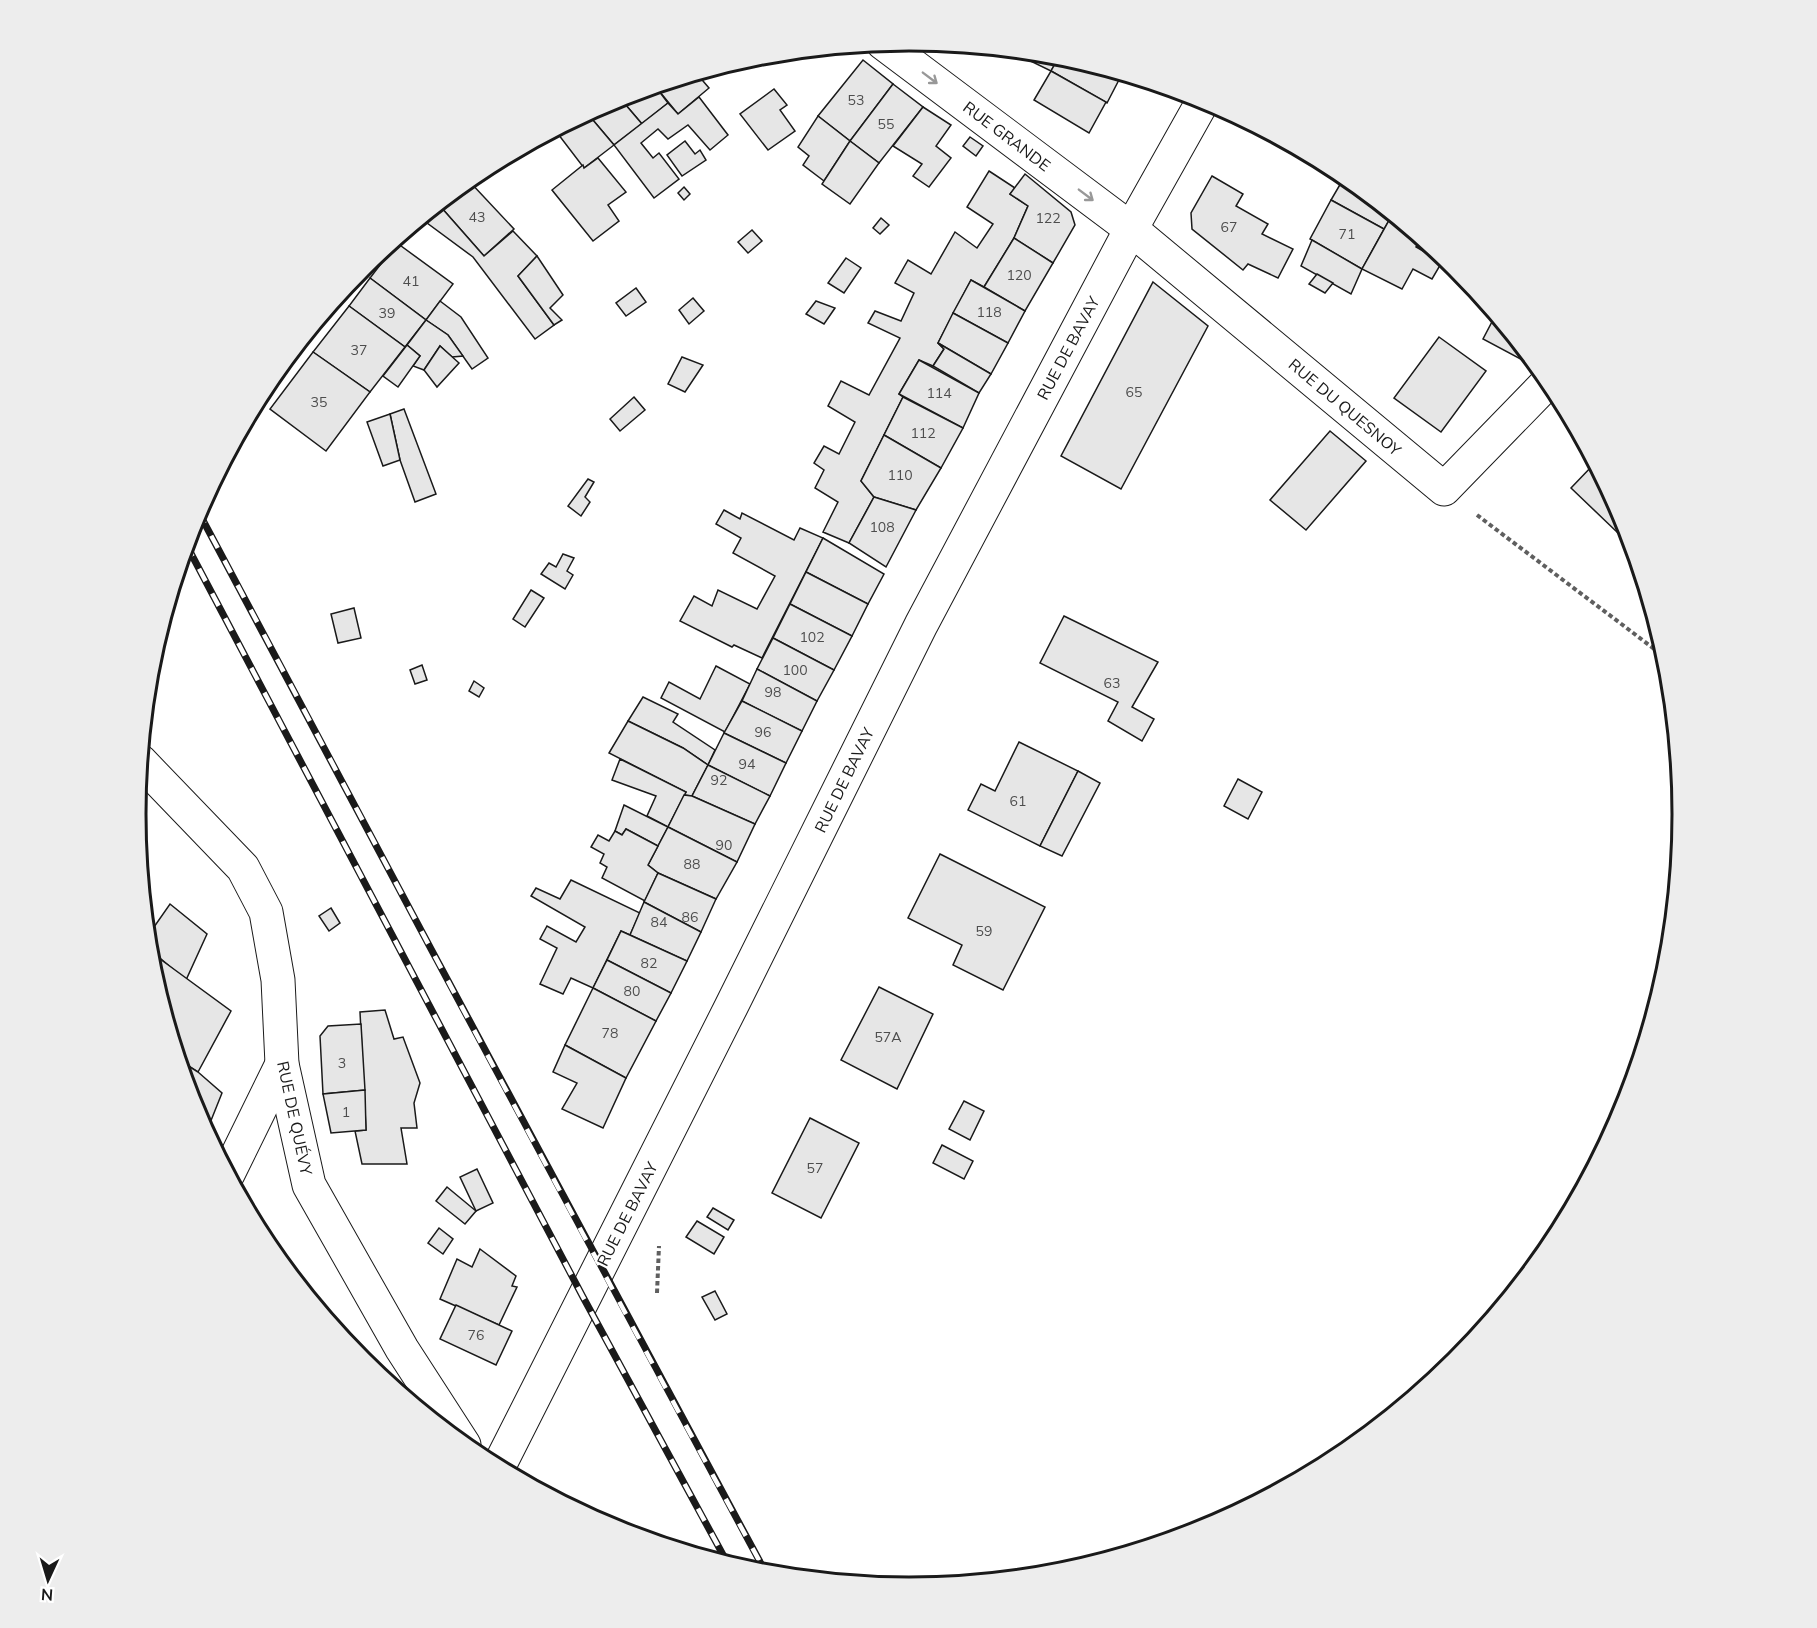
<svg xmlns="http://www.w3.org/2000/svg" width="1817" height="1628" viewBox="0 0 1817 1628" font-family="Mulish,sans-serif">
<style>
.building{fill:#e6e6e6;stroke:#1a1a1a;stroke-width:1.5}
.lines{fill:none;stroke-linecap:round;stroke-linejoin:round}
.minor-casing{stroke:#1a1a1a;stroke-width:35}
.secondary-casing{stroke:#1a1a1a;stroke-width:35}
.path{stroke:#5f5f5f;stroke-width:4;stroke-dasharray:4.5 3;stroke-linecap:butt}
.minor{stroke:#fff;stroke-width:33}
.secondary{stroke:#fff;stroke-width:33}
.rail-casing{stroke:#1a1a1a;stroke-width:7}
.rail{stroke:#fff;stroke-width:4.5;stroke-dasharray:14;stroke-linecap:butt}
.oneway{stroke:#989898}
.labels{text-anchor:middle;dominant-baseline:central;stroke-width:4.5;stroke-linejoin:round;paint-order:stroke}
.number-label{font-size:14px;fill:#4d4d4d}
.street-label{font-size:16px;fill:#1a1a1a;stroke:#fff}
.rim{fill:none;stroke:#1a1a1a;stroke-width:3}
</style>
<rect width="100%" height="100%" fill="#fff"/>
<g class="building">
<path d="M1018 51 1060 55 1051 71 1016 54Z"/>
<path d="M1060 55 1122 74 1107 103 1051 71Z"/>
<path d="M863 60 893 84 850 141 818 116Z"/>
<path d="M1051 71 1106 102 1089 133 1034 100Z"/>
<path d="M697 74 709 88 678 114 655 86Z"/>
<path d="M893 84 923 107 879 163 850 141Z"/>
<path d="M655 86 668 103 642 124 619 97Z"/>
<path d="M774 89 787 105 780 110 795 131 768 150 740 114Z"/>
<path d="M619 97 642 124 614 145 587 113Z"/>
<path d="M699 97 728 135 710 150 688 125 668 139 658 129 641 143 653 158 659 153 679 179 654 198 614 145 668 103 678 114Z"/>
<path d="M923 107 951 125 936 146 951 158 929 187 913 176 922 164 893 146Z"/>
<path d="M587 113 614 145 584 168 555 130Z"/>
<path d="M818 116 850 141 824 181 803 165 809 156 798 147Z"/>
<path d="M970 137 983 146 976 156 963 146Z"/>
<path d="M685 141 695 154 700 150 706 160 682 176 667 155Z"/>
<path d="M850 141 879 163 850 204 822 184Z"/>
<path d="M598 158 626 192 608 205 619 221 593 241 552 190 583 165 584 168Z"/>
<path d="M989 171 1015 188 1010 194 1028 206 1014 238 984 287 971 280 938 343 944 349 933 366 919 360 899 394 903 397 861 481 874 497 849 543 823 532 838 502 815 488 824 470 814 463 824 446 839 454 855 422 828 406 841 381 869 395 900 338 868 323 875 311 901 321 914 293 895 283 908 260 931 274 955 232 977 248 993 224 967 207Z"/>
<path d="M1025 174 1071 212 1075 225 1053 263 1014 238 1028 206 1010 194Z"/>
<path d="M1212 176 1243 194 1236 206 1268 224 1262 234 1293 249 1278 278 1248 264 1243 270 1192 229 1191 213Z"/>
<path d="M1345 176 1392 215 1384 229 1331 200Z"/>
<path d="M469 181 514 229 484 256 440 206Z"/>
<path d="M684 187 690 194 684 200 678 193Z"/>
<path d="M1331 200 1384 229 1362 269 1310 239Z"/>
<path d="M440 206 484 256 513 231 537 256 518 276 554 325 535 339 473 257 423 220Z"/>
<path d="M1392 215 1420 238 1416 247 1442 262 1432 279 1413 269 1402 289 1362 269Z"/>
<path d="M881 218 889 225 880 234 873 228Z"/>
<path d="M752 230 762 241 748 253 738 242Z"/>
<path d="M1014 238 1053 263 1025 311 984 287Z"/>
<path d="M1312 240 1362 269 1351 294 1301 266Z"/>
<path d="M397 243 453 284 426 320 370 278Z"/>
<path d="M537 256 563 295 550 308 562 320 554 325 518 276Z"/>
<path d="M846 258 861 268 844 293 828 283Z"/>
<path d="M1317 274 1333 283 1325 293 1309 284Z"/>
<path d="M370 278 426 320 405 347 349 306Z"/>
<path d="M971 280 1025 311 1008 343 953 313Z"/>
<path d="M1153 282 1208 326 1121 489 1061 456Z"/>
<path d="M636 288 646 302 626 316 616 303Z"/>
<path d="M693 298 704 311 689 324 679 310Z"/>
<path d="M440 301 461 317 488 358 472 369 448 335 426 320Z"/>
<path d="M816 301 835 308 824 324 806 314Z"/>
<path d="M349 306 405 347 370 392 313 352Z"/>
<path d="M953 313 1008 343 991 374 938 343Z"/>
<path d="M1494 318 1500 321 1534 362 1532 365 1483 339Z"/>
<path d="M426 320 448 335 463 356 452 357 440 346 424 370 413 366 420 356 407 345Z"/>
<path d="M1439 337 1486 371 1441 432 1394 398Z"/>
<path d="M938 343 991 374 979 393 933 366 944 349Z"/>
<path d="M407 345 420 356 398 387 383 376Z"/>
<path d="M440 346 459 363 437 387 424 370Z"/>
<path d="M313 352 370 392 326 451 270 409Z"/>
<path d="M682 357 703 365 685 392 668 384Z"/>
<path d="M919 360 979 393 963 428 899 394Z"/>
<path d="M634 397 645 410 620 431 610 419Z"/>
<path d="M903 397 963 428 941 468 884 435Z"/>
<path d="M404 409 436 494 415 502 400 460 390 414Z"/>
<path d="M390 414 400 460 383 466 367 422Z"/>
<path d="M1330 431 1366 461 1306 530 1270 500Z"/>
<path d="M884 435 941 468 916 510 874 497 861 481Z"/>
<path d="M1594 464 1623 518 1625 526 1618 533 1571 488Z"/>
<path d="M588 479 594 482 585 497 590 502 581 516 568 506Z"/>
<path d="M874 497 916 510 886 567 849 543Z"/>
<path d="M724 510 740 519 742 513 794 540 800 528 823 538 762 658 734 645 732 647 680 621 694 596 712 606 718 590 757 609 775 576 733 553 741 538 716 524Z"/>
<path d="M823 538 884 574 868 604 806 572Z"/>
<path d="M563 554 574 558 567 571 573 575 565 589 541 574 549 563 556 567Z"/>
<path d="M806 572 868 604 852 636 790 604Z"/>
<path d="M531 590 544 598 525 627 513 619Z"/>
<path d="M790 604 852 636 834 670 773 638Z"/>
<path d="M354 608 361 638 338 643 331 614Z"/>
<path d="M1064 616 1158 662 1132 707 1154 719 1142 741 1108 721 1118 702 1040 663Z"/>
<path d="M773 638 834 670 817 701 757 669Z"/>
<path d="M422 665 427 680 415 684 410 670Z"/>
<path d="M716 666 750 684 725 732 661 698 669 682 700 699Z"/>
<path d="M757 669 817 701 802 731 742 701Z"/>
<path d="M474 681 484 688 479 697 469 691Z"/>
<path d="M643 697 678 714 673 722 715 750 708 765 683 748 628 721Z"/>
<path d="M742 701 802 731 786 763 724 733Z"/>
<path d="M628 721 683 748 708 765 692 796 684 795 686 792 609 753Z"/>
<path d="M724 733 786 763 770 796 708 765Z"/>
<path d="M1019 742 1078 771 1040 846 968 810 981 784 995 791Z"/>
<path d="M620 759 686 792 668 827 647 816 656 796 612 780Z"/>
<path d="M708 765 770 796 755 824 692 796Z"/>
<path d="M1078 771 1100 783 1062 856 1040 846Z"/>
<path d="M1238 779 1262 792 1248 819 1224 806Z"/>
<path d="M684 795 692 796 755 824 737 862 668 827Z"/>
<path d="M624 805 668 827 658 846 626 829 622 835 615 831Z"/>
<path d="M668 827 737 862 716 899 658 873 648 865Z"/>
<path d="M626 829 658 846 648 865 658 873 645 901 602 878 607 867 600 863 604 854 591 847 598 835 609 841 615 831 622 835Z"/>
<path d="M940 854 1045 907 1003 990 953 965 962 945 908 918Z"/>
<path d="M658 873 716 899 701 932 644 902Z"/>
<path d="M571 880 640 913 630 935 621 931 593 988 571 978 563 994 540 984 557 948 540 939 547 926 576 942 585 927 531 896 536 888 560 899Z"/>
<path d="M644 902 701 932 687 961 630 935Z"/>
<path d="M170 904 207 934 186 980 148 948 147 937Z"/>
<path d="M331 908 340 923 329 931 319 916Z"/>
<path d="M621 931 687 961 671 993 607 960Z"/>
<path d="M160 959 231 1011 198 1072 179 1060 152 971Z"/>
<path d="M607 960 671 993 656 1021 593 988Z"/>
<path d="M879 987 933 1014 897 1089 841 1060Z"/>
<path d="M593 988 656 1021 626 1078 565 1045Z"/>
<path d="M385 1010 394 1039 403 1037 420 1083 414 1103 417 1128H401L407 1164H362L355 1131 366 1130 360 1012Z"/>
<path d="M361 1024 365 1090 323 1094 320 1036 328 1026Z"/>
<path d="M565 1045 626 1078 603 1128 562 1109 577 1083 553 1072Z"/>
<path d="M179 1060 198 1072 222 1093 206 1133 194 1110Z"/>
<path d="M365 1090 366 1130 331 1133 323 1094Z"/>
<path d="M964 1101 984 1111 970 1140 949 1129Z"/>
<path d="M810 1118 859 1143 821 1218 772 1193Z"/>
<path d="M942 1145 973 1161 964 1179 933 1163Z"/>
<path d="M477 1169 493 1203 476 1211 460 1177Z"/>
<path d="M447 1187 476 1211 465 1224 436 1201Z"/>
<path d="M713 1208 734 1220 728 1230 707 1217Z"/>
<path d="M697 1221 724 1237 714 1254 686 1237Z"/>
<path d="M439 1228 453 1239 443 1254 428 1243Z"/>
<path d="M480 1249 516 1276 512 1286 517 1287 499 1325 440 1299 457 1259 472 1267Z"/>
<path d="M715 1291 727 1314 715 1320 702 1297Z"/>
<path d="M456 1305 512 1331 496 1365 440 1339Z"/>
</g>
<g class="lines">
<g class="minor-casing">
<g id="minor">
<path d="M883 43 1131 229 1444 489 1549 381"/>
<path d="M228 1174 282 1064"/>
</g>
</g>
<g class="secondary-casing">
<g id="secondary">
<path d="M140 761 243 868 266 912 278 980 282 1064 309 1185 402 1349 464 1445"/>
<path d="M498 1468 731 1007 921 625 1131 229 1204 99"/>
</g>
</g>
<g class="path">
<path d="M1477 515 1665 657"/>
<path d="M657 1293 659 1246"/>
</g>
<use href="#minor" class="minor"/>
<use href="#secondary" class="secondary"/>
<g class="rail-casing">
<g id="rail">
<path d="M198 511C387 865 574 1221 766 1573"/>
<path d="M186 544 583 1297 728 1564"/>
</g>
</g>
<use href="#rail" class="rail"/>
</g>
<defs><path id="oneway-shaft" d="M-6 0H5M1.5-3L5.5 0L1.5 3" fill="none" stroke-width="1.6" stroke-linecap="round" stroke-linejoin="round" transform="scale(1.5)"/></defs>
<g class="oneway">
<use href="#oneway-shaft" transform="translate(930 78) rotate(37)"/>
<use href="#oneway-shaft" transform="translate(1086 195) rotate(37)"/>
</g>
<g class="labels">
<g class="number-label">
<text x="856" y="100">53</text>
<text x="886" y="124">55</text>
<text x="477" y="217">43</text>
<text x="1048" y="218">122</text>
<text x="1229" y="227">67</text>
<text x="1347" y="234">71</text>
<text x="1019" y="275">120</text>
<text x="411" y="281">41</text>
<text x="989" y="312">118</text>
<text x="387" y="313">39</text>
<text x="359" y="350">37</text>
<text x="1134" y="392">65</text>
<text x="939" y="393">114</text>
<text x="319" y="402">35</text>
<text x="923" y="433">112</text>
<text x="900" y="475">110</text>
<text x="882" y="527">108</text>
<text x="812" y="637">102</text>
<text x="795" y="670">100</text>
<text x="1112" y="683">63</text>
<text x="773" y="692">98</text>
<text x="763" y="732">96</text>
<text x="747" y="764">94</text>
<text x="719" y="780">92</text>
<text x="1018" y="801">61</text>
<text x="724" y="845">90</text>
<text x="692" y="864">88</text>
<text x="690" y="917">86</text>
<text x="659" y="922">84</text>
<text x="984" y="931">59</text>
<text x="649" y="963">82</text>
<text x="632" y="991">80</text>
<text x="610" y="1033">78</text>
<text x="888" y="1037">57A</text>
<text x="342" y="1063">3</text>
<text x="346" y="1112">1</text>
<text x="815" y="1168">57</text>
<text x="476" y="1335">76</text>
</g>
<g class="street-label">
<text transform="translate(1007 136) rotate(37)">RUE GRANDE</text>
<text transform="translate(1068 348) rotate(-62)">RUE DE BAVAY</text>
<text transform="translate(1345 407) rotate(40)">RUE DU QUESNOY</text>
<text transform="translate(844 780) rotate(-64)">RUE DE BAVAY</text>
<text transform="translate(295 1118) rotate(78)">RUE DE QUÉVY</text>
<text transform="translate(627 1214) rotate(-63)">RUE DE BAVAY</text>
</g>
</g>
<path d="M0 0H1817V1628H0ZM146 814a763 763 0 1 1 1526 0a763 763 0 1 1-1526 0Z" fill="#ededed" fill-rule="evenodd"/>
<path class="rim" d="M146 814a763 763 0 1 1 1526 0a763 763 0 1 1-1526 0Z"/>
<g transform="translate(48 1580) rotate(184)" stroke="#ffffff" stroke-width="4.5" paint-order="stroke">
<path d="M0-4.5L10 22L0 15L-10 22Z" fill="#1a1a1a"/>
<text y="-9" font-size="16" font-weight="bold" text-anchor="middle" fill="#1a1a1a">N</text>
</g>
</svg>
